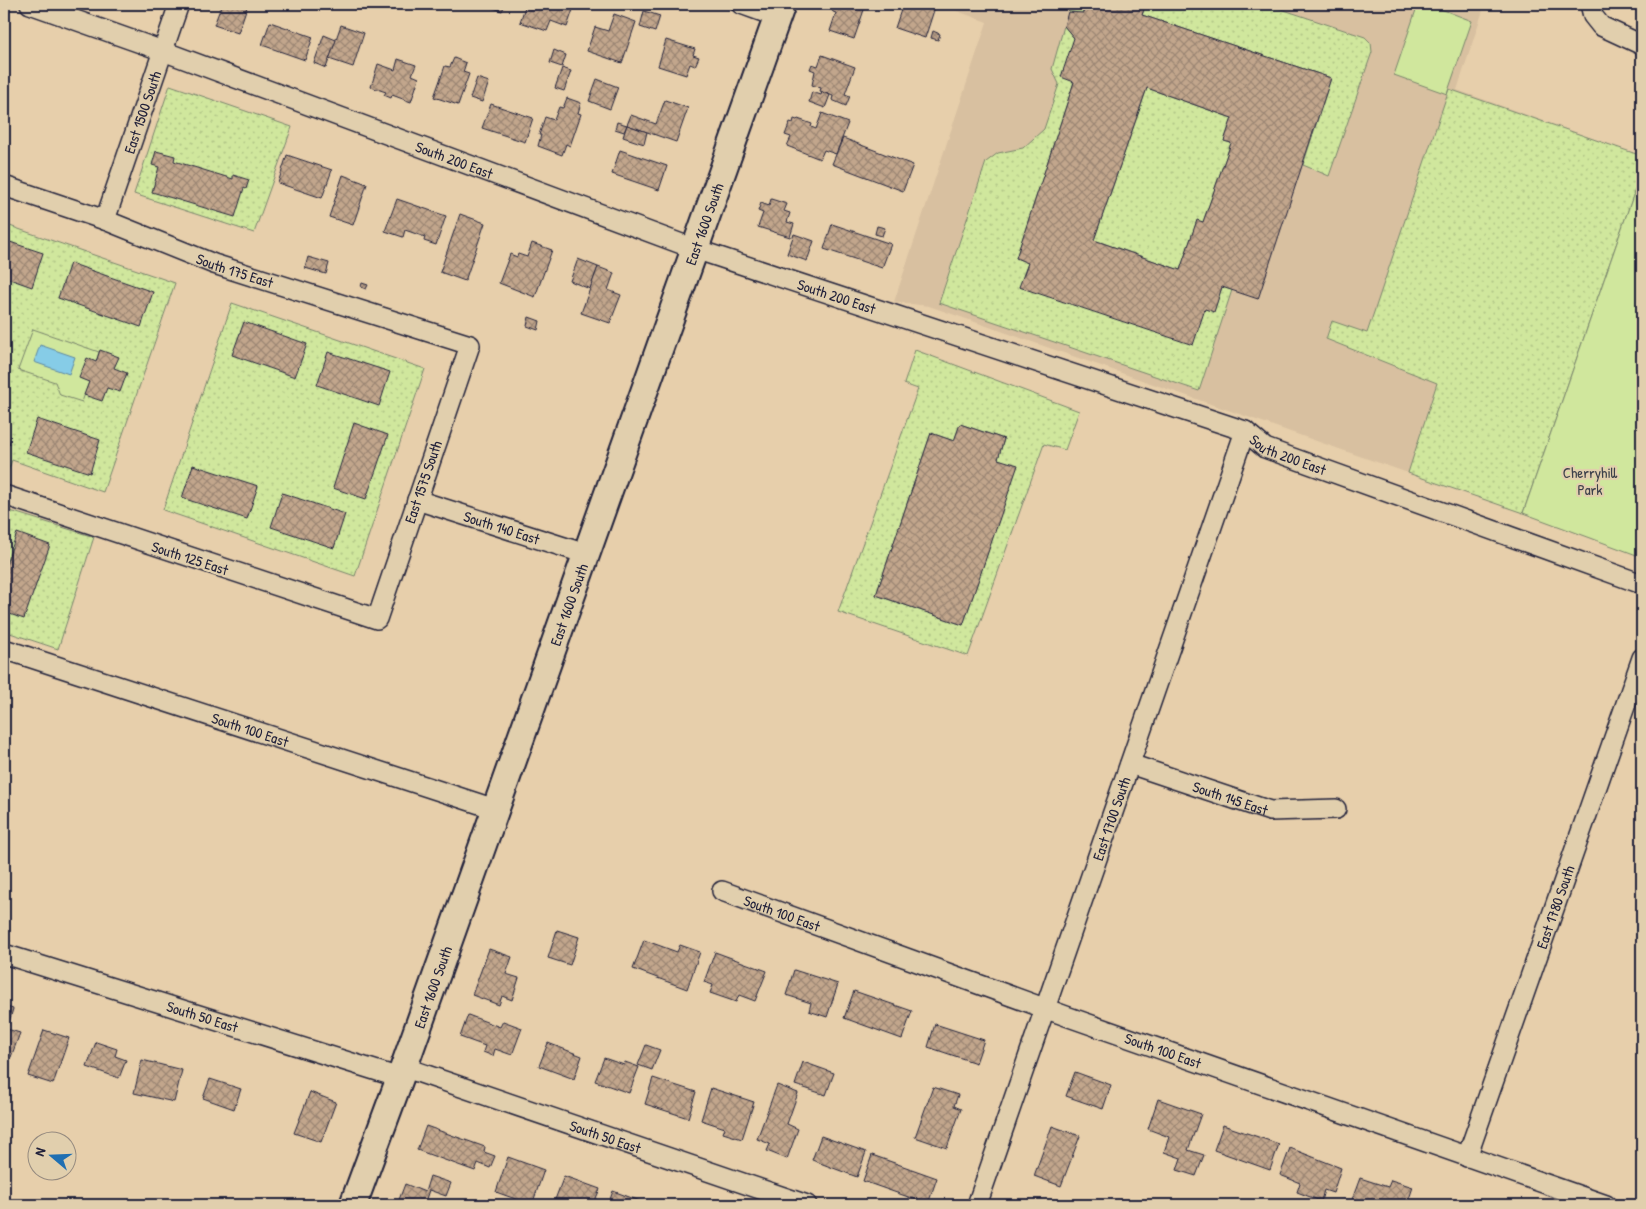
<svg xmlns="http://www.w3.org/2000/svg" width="1646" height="1209" viewBox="0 0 1646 1209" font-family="'Patrick Hand',sans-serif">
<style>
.built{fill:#d8c0a0}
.grass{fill:url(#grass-dots);stroke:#79846c;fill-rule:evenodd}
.park{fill:#d0e79d;stroke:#79846c}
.water{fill:#86cce7;stroke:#5e88a2}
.building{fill:url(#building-cross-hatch);stroke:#22223b;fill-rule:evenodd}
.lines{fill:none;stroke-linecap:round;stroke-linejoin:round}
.street-casing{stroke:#22223b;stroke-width:22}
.secondary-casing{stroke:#22223b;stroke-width:30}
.street{stroke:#e1cfad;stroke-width:19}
.secondary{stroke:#e1cfad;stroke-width:26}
.labels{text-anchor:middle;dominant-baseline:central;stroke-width:4.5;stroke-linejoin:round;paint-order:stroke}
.street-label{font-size:15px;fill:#22223b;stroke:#e1cfad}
.park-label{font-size:15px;fill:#3c404a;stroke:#e1cfad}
</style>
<defs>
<pattern id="grass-dots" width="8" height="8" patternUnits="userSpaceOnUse" patternTransform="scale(1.25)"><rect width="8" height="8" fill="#d0e79d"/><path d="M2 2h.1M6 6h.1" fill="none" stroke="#b2c688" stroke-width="1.8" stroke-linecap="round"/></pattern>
<pattern id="building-cross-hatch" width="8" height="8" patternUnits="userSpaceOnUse" patternTransform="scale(1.25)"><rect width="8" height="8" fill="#c2a68c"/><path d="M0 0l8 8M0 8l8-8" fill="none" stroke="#9d8774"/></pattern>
</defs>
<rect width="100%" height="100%" fill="#e7cfab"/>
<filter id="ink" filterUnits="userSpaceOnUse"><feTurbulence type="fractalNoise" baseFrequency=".02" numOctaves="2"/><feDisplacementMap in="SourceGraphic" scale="10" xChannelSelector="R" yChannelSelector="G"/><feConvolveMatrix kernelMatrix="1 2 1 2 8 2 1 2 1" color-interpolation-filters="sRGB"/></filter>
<g filter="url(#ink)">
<path class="built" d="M938 4H1485L1457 90 1642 156V170L1523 513 929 306 894 302 987 22Z"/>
<g class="grass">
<path d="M1075 4H1087L1083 13 1068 12Z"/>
<path d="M1146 4H1266L1365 37 1371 43 1372 52 1329 176 1303 165 1331 78 1142 15Z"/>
<path d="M1064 26 1074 38V82L1016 258 1028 263 1020 287 1205 309 1214 311 1222 287 1232 290 1199 391 939 303 986 162 998 153 1023 148 1044 129 1059 84 1052 69Z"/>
<path d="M170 85 292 127 254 233 134 194Z"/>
<path d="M1147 88 1232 118 1224 141 1231 143 1203 222 1197 221 1180 270 1094 240Z"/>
<path d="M1449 89 1642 156V170L1523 513 1408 473 1437 383 1326 339 1332 321 1367 333Z"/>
<path d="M4 224 175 283 103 492 12 460 4 483Z"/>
<path d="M232 303 425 369 355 576 163 510Z"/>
<path d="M915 350 1079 411 1065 450 1044 444 968 656 838 612 918 389 904 384ZM960 424 1004 439 998 459 1017 466 963 625 876 595 931 433 954 441Z"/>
<path d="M4 509 94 537 58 649 4 631Z"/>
</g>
<g class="park">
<path d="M1418 4H1428L1472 21 1447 94 1394 75Z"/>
<path d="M1642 170V557L1523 513Z"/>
<path d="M33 329 99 352 96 362 87 359 80 378 89 382 82 402 60 395 55 382 18 370Z"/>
</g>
<path class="water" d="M40 345 75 357 69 374 34 362Z"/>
<g class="building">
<path d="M222 4H248L238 33 214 25Z"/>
<path d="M486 4H510L509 6 505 5 502 11 485 5Z"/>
<path d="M526 4H575L567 27 551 21 547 31 520 22Z"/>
<path d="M835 4H866L854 39 830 31 836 13 833 12 831 8Z"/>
<path d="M903 4H936L925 38 895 28Z"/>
<path d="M1087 4H1146L1142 15 1331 78 1258 299 1222 287 1214 312 1205 309 1193 345 1019 287 1028 263 1016 258 1074 82 1061 77 1074 38 1064 26 1068 12 1083 13ZM1147 88 1232 118 1224 141 1231 143 1203 222 1197 220 1180 270 1094 240Z"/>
<path d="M644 11 660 16 655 32 640 27Z"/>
<path d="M614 14 636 22 622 63 587 51 595 27 608 31Z"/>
<path d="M270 22 313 37 305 60 262 45Z"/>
<path d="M341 25 364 33 353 67 329 59Z"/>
<path d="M933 31 940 34 938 40 931 38Z"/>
<path d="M324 35 336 40 326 68 314 63Z"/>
<path d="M666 40 695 49 693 55 699 57 695 66 690 64 686 75 658 66Z"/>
<path d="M554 50 566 55 562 67 550 63Z"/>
<path d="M822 55 855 67 845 94 850 96 846 106 832 100 833 96 820 91 821 88 812 85 815 71 810 69 812 64 818 66Z"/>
<path d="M454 58 466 63 463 72 469 74 458 105 434 97 445 66 450 67Z"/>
<path d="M398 59 416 65 412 75 419 78 411 102 392 95 391 98 384 95 386 92 371 87 378 64 395 70Z"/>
<path d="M562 68 571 71 564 91 555 88Z"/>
<path d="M477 78 489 82 482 102 470 98Z"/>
<path d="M597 79 618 87 610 109 589 101Z"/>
<path d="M812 92 821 95 822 92 830 95 825 108 809 102Z"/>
<path d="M567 98 581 103 578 113 581 114 570 146 566 144 562 155 538 146 541 135H539L545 117 554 120 559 107 563 108Z"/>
<path d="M665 100 688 108 676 142 627 125 631 115 656 124Z"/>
<path d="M491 104 533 118 525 142 482 128Z"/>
<path d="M822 113 848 123 836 154 824 150 820 159 787 146 791 137 785 135 790 122 793 123 794 119 797 120 798 119 812 124 811 127 816 129Z"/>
<path d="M617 122 627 125 624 132 615 129Z"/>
<path d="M627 125 647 132 644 144 623 137Z"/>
<path d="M843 138 913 165 903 191 832 164Z"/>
<path d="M620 150 667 166 659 190 612 174Z"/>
<path d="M156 151 175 156 174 161 233 179V175L249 180 246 189 244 188 235 217 152 192 159 167 152 165Z"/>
<path d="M287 155 332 170 322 198 278 183Z"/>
<path d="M343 175 367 184 353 225 329 217Z"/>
<path d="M397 199 446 216 436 245 424 241 425 237 405 230 403 237 385 231Z"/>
<path d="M771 199 787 204 784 211 790 213 787 222 794 224 790 237 758 227 763 213 758 211 761 203 769 206Z"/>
<path d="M460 214 485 223 465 281 440 272Z"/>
<path d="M832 224 891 244 882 268 824 249Z"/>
<path d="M877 226 885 228 882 236 875 234Z"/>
<path d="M794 234 814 241 807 261 787 254Z"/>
<path d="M4 240 43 253 32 287 4 277Z"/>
<path d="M532 243 552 250 535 297 499 283 510 254 517 257 518 254 527 257Z"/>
<path d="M308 257 329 263 326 274 305 268Z"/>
<path d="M578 259 598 267 590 289 570 281Z"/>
<path d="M70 263 153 292 141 327 58 298Z"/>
<path d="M598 267 614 273 608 290 621 295 610 323 581 313Z"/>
<path d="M362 283 368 285 366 289 361 287Z"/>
<path d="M529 317 540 321 538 330 527 326Z"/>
<path d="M244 322 307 344 295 377 232 355Z"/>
<path d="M100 350 119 357 114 368 127 373 120 392 107 388 102 401 84 395 89 382 79 378 87 358 96 362Z"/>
<path d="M328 352 390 372 379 406 317 385Z"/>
<path d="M37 419 100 440 90 473 26 452Z"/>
<path d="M354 423 388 435 366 499 333 488Z"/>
<path d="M4 424 10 444 4 446Z"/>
<path d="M960 424 1004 439 998 459 1018 465 963 625 876 595 931 433 954 441Z"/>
<path d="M193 465 258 486 247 519 182 498Z"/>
<path d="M282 493 345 514 334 548 271 527Z"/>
<path d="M17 533 50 545 24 619 4 612V570Z"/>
<path d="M557 930 579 937 570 965 548 958Z"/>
<path d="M644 940 677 952 680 945 700 952 687 989 633 969Z"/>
<path d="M489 949 512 957 506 974 519 978 512 1000 502 996 499 1005 472 995Z"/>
<path d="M715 952 767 971 755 1001 739 995 736 1002 710 993 713 985 704 982Z"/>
<path d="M794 970 838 984 827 1017 809 1011 811 1003 786 995Z"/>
<path d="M854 991 912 1011 902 1039 844 1018Z"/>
<path d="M4 1006 13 1009 7 1029 20 1033 11 1057 8 1056 5 1065Z"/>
<path d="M468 1015 500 1027 503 1021 522 1028 512 1055 495 1049 493 1056 483 1052 485 1046 460 1037Z"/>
<path d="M935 1024 984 1040 976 1063 928 1047Z"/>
<path d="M44 1030 69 1038 53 1084 28 1076Z"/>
<path d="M96 1042 117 1049 115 1056 126 1060 119 1078 87 1067Z"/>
<path d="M548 1043 582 1056 574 1079 539 1066Z"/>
<path d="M646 1045 660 1050 652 1070 638 1065Z"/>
<path d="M604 1058 624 1065 625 1062 639 1067 629 1093 595 1081Z"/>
<path d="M142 1060 182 1070 174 1102 134 1093Z"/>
<path d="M803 1062 834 1073 826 1095 795 1085Z"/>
<path d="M1075 1072 1111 1085 1103 1109 1066 1096Z"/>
<path d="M653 1078 696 1092 688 1118 645 1104Z"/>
<path d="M210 1079 241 1089 234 1109 203 1098Z"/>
<path d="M777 1085 798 1093 787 1124 798 1129 787 1159 767 1151 770 1144 757 1139Z"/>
<path d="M933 1087 958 1095 954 1106 961 1109 947 1148 915 1137Z"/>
<path d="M711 1088 754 1102 742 1139 723 1133 725 1128 701 1120Z"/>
<path d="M310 1092 336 1102 321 1142 294 1133Z"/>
<path d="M1158 1099 1201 1114 1188 1150 1204 1155 1196 1176 1177 1170 1181 1158 1164 1152 1169 1137 1148 1129Z"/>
<path d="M1223 1125 1279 1144 1270 1170 1214 1150Z"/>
<path d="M426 1126 485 1147 484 1152 495 1156 490 1168 478 1163 475 1171 417 1150Z"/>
<path d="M1052 1126 1080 1136 1061 1186 1034 1176Z"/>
<path d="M821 1136 866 1152 857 1177 812 1160Z"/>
<path d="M1290 1148 1341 1168 1333 1193 1324 1190 1321 1201 1297 1192 1300 1183 1280 1175Z"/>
<path d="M872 1155 937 1178 928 1204 863 1181Z"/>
<path d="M508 1157 544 1170 532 1205 496 1192Z"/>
<path d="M430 1176 451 1183 446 1196 429 1190 424 1205H397L405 1184 425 1192Z"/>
<path d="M564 1176 600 1189 593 1205H553Z"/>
<path d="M1360 1178 1388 1187 1391 1180 1413 1187 1407 1205H1350Z"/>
<path d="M613 1191 651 1205H608Z"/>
</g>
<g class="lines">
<g class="street-casing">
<g id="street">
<path id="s1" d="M30 4 163 51 695 249 1245 431 1265 448 1642 584"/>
<path d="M741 4 777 17"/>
<path d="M1590 4 1593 16 1601 26 1642 45"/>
<path id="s2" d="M4 186 105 220 214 264 470 345 377 619 4 495"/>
<path id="s3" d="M105 220 179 4"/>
<path id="s4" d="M417 500 586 554"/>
<path id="s5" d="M4 649 495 809"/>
<path id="s6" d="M1130 764 1270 811 1336 809"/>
<path id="s7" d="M722 891 1066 1016 1606 1205"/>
<path id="s8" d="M4 954 400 1078"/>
<path id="s9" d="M403 1067 807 1205"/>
<path id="s10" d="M1467 1157 1642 658"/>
<path id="s11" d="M977 1205 1245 431"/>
</g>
</g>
<g class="secondary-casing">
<g id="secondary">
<path id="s12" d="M353 1205 400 1078 782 4"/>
</g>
</g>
<use href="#street" class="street"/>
<use href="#secondary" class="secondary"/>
</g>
</g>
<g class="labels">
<g class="street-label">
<text stroke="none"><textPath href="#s3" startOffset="114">East 1500 South</textPath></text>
<text stroke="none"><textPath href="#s1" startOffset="452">South 200 East</textPath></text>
<text stroke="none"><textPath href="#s12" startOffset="1042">East 1600 South</textPath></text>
<text stroke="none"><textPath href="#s2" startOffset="246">South 175 East</textPath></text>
<text stroke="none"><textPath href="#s1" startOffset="858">South 200 East</textPath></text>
<text stroke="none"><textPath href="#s1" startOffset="1338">South 200 East</textPath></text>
<text transform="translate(423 482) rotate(-71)">East 1575 South</text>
<text stroke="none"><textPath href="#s4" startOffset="89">South 140 East</textPath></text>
<text transform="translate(190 558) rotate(18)">South 125 East</text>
<text stroke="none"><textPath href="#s12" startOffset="638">East 1600 South</textPath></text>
<text stroke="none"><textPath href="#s5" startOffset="259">South 100 East</textPath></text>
<text stroke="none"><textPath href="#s6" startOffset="106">South 145 East</textPath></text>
<text stroke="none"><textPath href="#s11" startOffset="409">East 1700 South</textPath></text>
<text stroke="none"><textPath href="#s10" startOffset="265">East 1780 South</textPath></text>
<text stroke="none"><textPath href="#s7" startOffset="64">South 100 East</textPath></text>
<text stroke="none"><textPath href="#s12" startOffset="232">East 1600 South</textPath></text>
<text stroke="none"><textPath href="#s8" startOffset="208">South 50 East</textPath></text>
<text stroke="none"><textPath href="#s7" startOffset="469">South 100 East</textPath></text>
<text stroke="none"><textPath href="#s9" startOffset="214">South 50 East</textPath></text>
</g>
<g class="park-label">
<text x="1590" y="472">Cherryhill<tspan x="1590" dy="17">Park</tspan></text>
</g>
</g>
<rect width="1646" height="1209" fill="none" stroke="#e1cfad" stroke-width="20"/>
<rect x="10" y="10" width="1626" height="1189" fill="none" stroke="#22223b" stroke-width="2" filter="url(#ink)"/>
<g transform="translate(52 1156) rotate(289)"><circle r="24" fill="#e1cfad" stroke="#958a7f"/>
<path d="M0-4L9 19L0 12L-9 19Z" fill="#1f6fb2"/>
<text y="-8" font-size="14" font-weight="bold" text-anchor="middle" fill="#22223b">N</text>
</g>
</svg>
